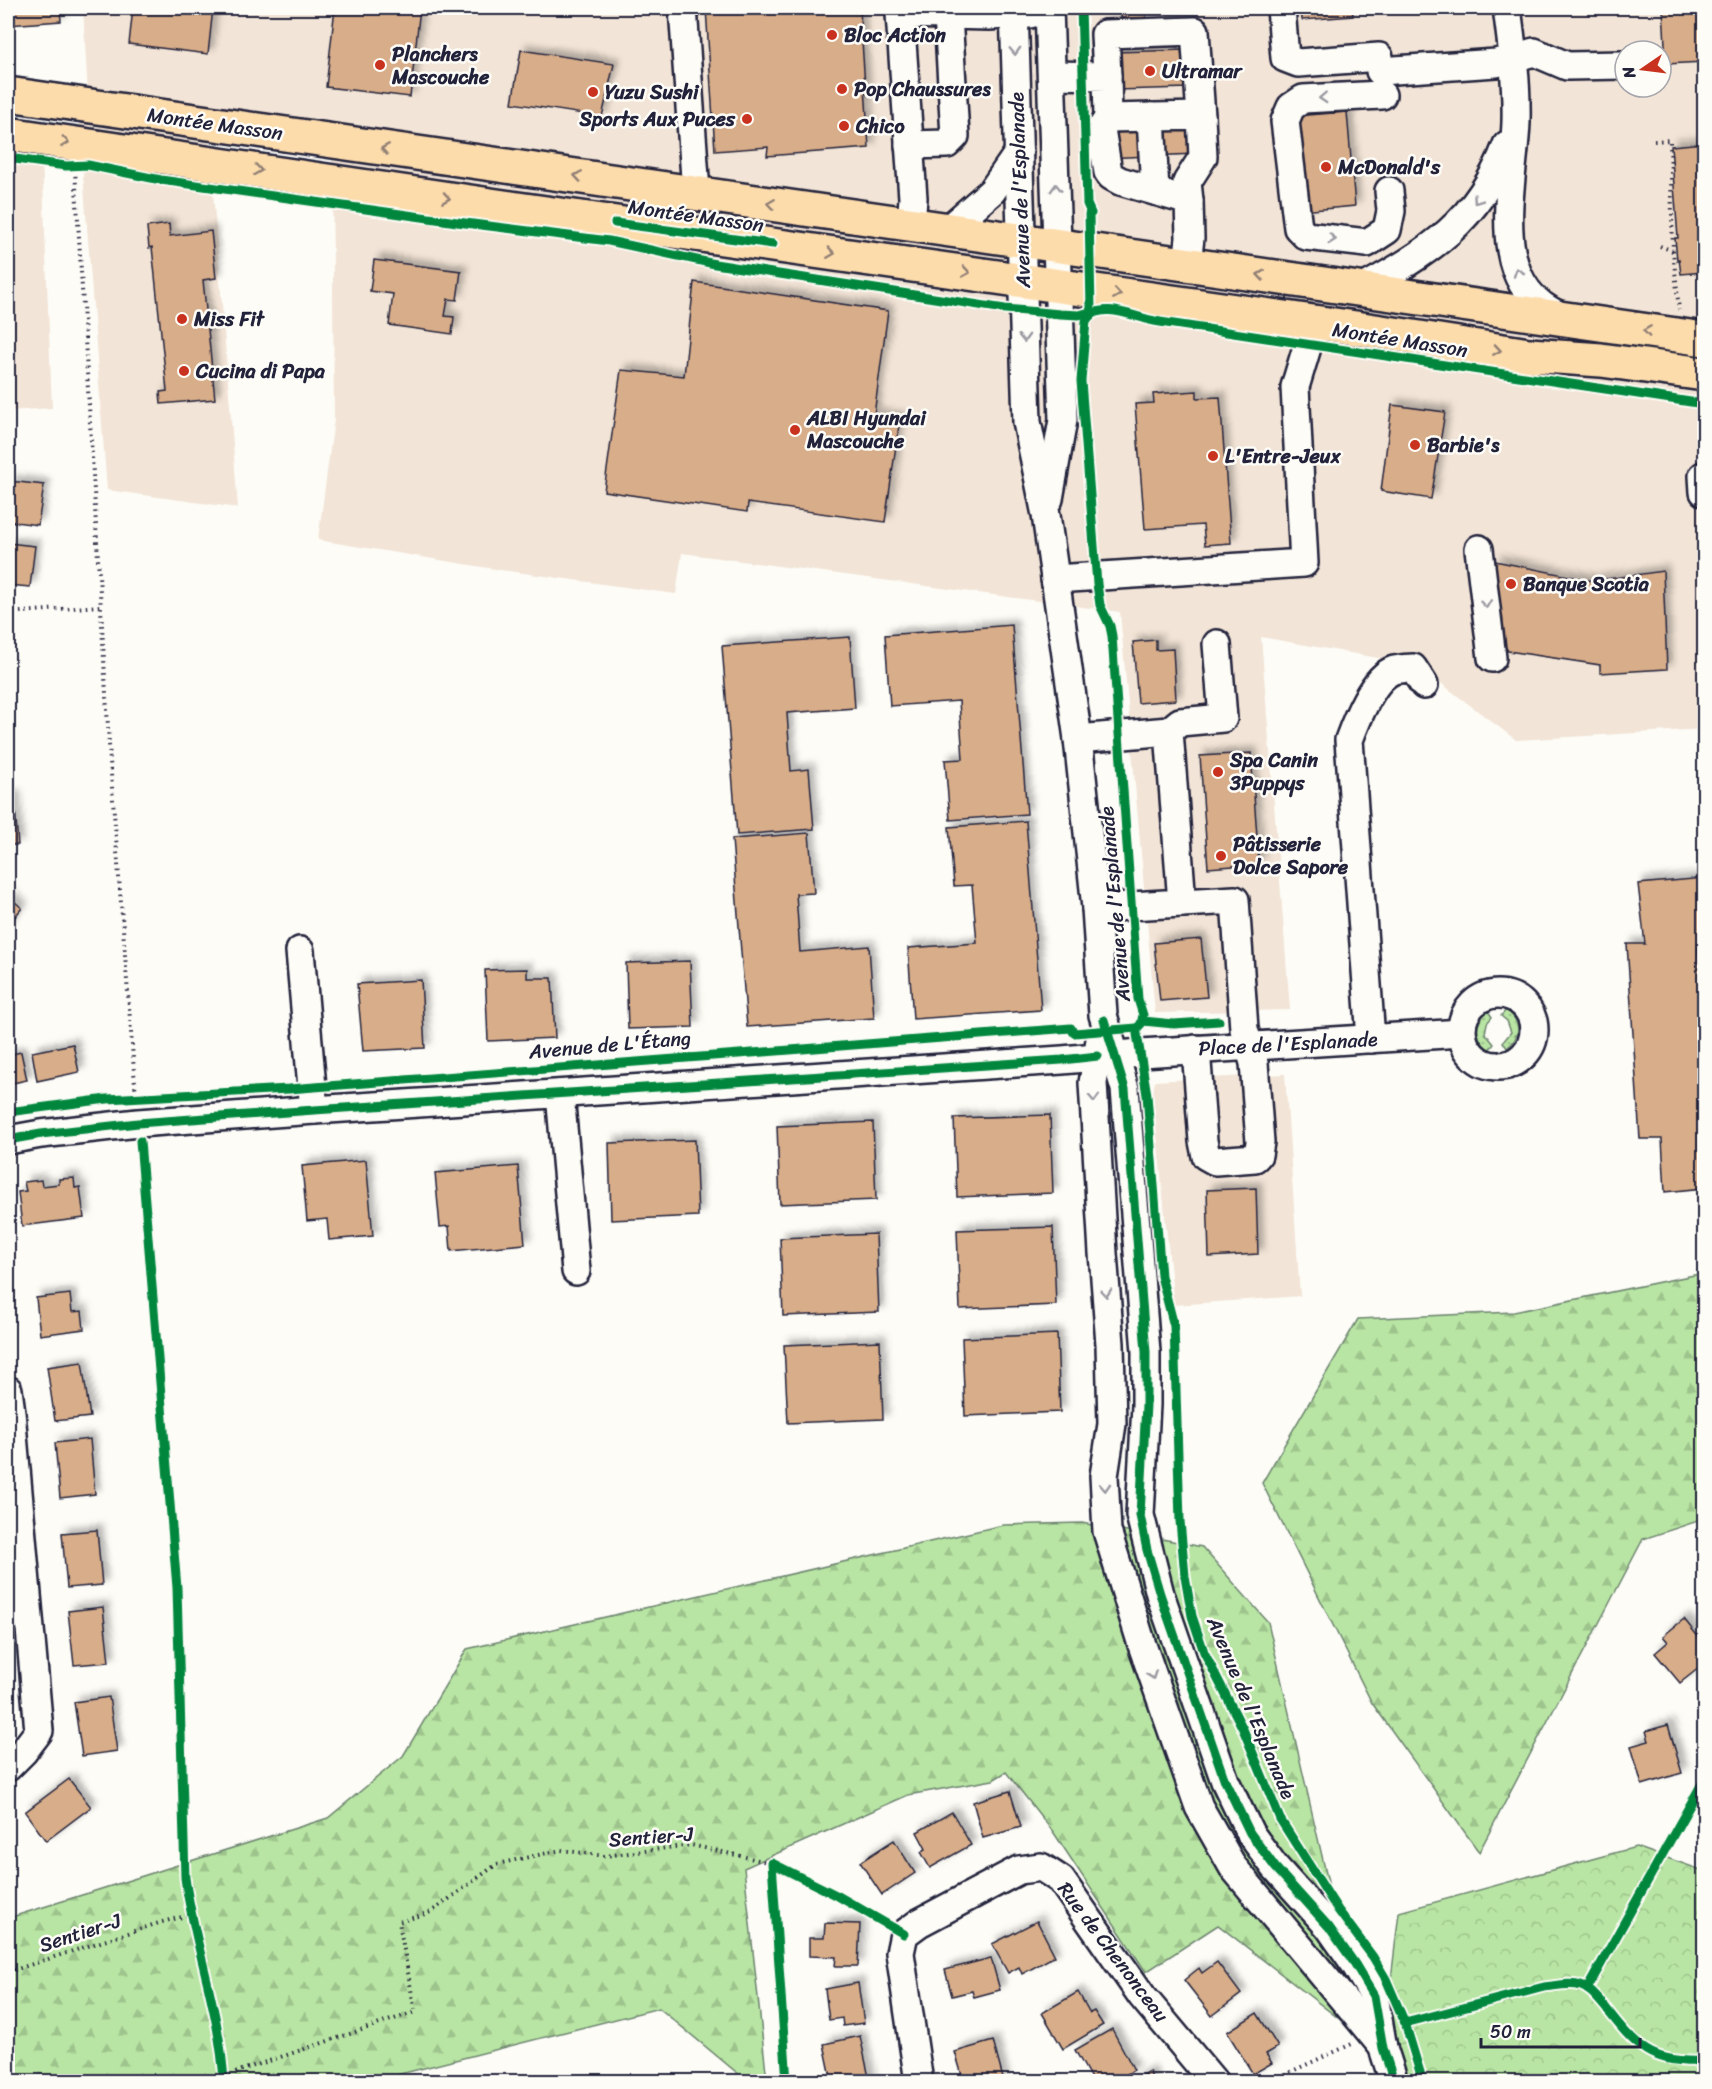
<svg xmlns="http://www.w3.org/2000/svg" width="1712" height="2089" viewBox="0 0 1712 2089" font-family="Sriracha,sans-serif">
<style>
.built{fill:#f2e4d6;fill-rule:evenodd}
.grass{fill:url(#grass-dots);stroke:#6d846f;stroke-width:1.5}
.forest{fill:url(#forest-firs);stroke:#6d846f;stroke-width:1.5}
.park{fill:url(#park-crowns);stroke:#6d846f;stroke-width:1.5}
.building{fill:#d8ad89;stroke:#22223b;stroke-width:1.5;filter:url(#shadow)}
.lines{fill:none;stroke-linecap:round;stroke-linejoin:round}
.minor-casing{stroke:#22223b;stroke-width:32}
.major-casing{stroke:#22223b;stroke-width:38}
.path{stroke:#22223b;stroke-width:4;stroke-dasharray:1.5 4.5;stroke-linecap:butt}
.minor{stroke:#fdfcf7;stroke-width:27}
.major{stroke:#fddcac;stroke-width:33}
.cycleway-casing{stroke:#fdfcf7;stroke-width:13}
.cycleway{stroke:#00873e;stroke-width:9}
.oneway{stroke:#9a9aa2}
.oneway2{stroke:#907f74}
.poi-dot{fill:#c8321e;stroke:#fdfcf7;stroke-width:2}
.labels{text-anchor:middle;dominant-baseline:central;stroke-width:5;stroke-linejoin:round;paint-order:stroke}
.poi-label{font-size:20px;font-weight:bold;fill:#22223b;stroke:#fdfcf7;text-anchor:start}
.street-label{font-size:20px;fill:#22223b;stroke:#fdfcf7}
</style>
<defs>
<pattern id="grass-dots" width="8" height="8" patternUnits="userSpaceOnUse" patternTransform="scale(1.5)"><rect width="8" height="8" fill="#b8e5a3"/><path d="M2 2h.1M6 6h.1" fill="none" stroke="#9ec48d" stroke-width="1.8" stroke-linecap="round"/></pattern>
<pattern id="forest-firs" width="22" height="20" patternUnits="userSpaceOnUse" patternTransform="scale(1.5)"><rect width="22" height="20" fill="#b8e5a3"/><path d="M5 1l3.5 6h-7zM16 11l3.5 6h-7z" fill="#9ec48d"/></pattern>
<pattern id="park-crowns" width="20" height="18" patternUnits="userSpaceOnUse" patternTransform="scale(1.5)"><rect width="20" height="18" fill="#b8e5a3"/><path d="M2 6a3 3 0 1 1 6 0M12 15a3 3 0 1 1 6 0" fill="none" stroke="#9ec48d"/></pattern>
<filter id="shadow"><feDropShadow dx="5.5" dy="-5.5" stdDeviation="3" flood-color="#0004"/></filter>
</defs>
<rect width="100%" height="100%" fill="#fdfcf7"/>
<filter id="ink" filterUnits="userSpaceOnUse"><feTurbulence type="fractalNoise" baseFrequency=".0167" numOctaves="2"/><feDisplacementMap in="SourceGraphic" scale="12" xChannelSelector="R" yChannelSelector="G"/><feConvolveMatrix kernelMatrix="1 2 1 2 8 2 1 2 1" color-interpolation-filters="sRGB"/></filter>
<g filter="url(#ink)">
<g class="built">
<path d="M83 8H1704V729L1516 740 1417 665 1261 637 1290 1010 1155 1013 1120 612 682 553 676 594 501 570 318 540 334 420 332 146 88 95ZM1625 51H1661V87H1625Z"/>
<path d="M78 108 208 128 238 508 107 490Z"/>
<path d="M8 152 42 157 52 408 8 411Z"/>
<path d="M1285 1074 1300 1296 1174 1305 1153 1094 1155 1081Z"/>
</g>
<g class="grass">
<path d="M1506 1010C1521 1021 1522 1036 1507 1048L1503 1042 1511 1032 1507 1021 1501 1016Z"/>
<path d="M1488 1011 1492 1017 1487 1023 1485 1033 1494 1044 1489 1050C1475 1038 1473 1023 1488 1011Z"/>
</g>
<g class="forest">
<path d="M1704 1273V1519L1643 1539 1479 1852 1372 1703 1262 1483 1358 1319 1514 1312Z"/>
<path d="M1082 1523 1202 1547 1268 1622 1364 2038 1218 1925 1146 1972 1054 1833 1006 1772 993 1780 908 1795 744 1868 767 2081H747L659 2008 373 2081 8 2082V1923L15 1916 328 1818 403 1756 467 1649 1003 1525Z"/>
</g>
<path class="park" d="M1636 1847 1704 1871V2081H1398L1383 2048 1399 1912Z"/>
<g class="building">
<path d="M8 8H60L61 21 8 25Z"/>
<path d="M133 8H213L208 54 129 44Z"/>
<path d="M335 8H420L410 97 326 87Z"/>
<path d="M706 8H845L860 10 869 148 767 156 768 147 715 151Z"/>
<rect x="1121" y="8" width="25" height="10"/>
<path d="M1301 8H1352L1353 16 1302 20Z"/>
<path d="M1663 8H1704V62L1666 64Z"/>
<path d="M521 50 614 64 602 117 512 103Z"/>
<path d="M1186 50 1188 88 1116 90 1114 52Z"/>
<path d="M1347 112 1355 206 1302 211 1294 116Z"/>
<path d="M1194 129 1195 154 1105 158 1104 133Z"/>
<path d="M1704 143V272L1681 274 1679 259 1677 260 1675 238H1678L1671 146Z"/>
<path d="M169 224 170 236 211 231 216 278 203 280 215 399 161 404 160 392 167 391 152 247 149 248 147 227Z"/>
<path d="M374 260 461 271 457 300 448 299 445 316 454 317 452 334 389 325 393 294 370 291Z"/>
<path d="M694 282 888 311 874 415 900 418 885 522 748 503 747 512 604 491 621 370 684 376Z"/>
<path d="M1197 391V398L1220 397 1231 543 1205 545 1203 525 1145 529 1135 404 1154 403 1153 394Z"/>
<path d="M1392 405 1445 412 1431 499 1381 491Z"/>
<path d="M10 481 44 485 38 525 8 521Z"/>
<path d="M8 543 35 546 30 587 8 585Z"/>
<path d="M1495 561 1593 581 1663 571 1667 669 1600 673V665L1508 651 1501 640 1475 612 1500 609Z"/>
<path d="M1012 625 1027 814 950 820 945 760 963 759 959 701 890 706 885 635Z"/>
<path d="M850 637 855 708 787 713 791 771 809 769 814 829 737 835 722 646Z"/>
<path d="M1156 640V650L1173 649 1176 700 1138 703 1133 642Z"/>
<path d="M1251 753 1259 864 1208 868 1200 756Z"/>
<path d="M14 795 18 845H8V796Z"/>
<path d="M1026 821 1041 1010 913 1019 908 948 977 943 972 885 954 886 949 827Z"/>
<path d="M809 833 814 893 796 894 800 952 869 946 874 1018 747 1027 732 839Z"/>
<path d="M1704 878V946L1698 947 1704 1052V1188L1665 1192 1662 1139H1640L1627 944H1645L1638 884Z"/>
<path d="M8 896 22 908 8 925Z"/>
<path d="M1201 939 1207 997 1160 1001 1154 943Z"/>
<path d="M690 961 693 1027 628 1029 626 963Z"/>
<path d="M527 969V978H552L555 1038 488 1041 485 970Z"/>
<path d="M421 980 425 1048 363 1051 357 984Z"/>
<path d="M73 1044 79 1072 37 1081 32 1052Z"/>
<path d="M21 1052 27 1080 8 1084V1055Z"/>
<path d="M1050 1115 1053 1193 957 1197 954 1118Z"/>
<path d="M873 1122 876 1200 780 1204 777 1126Z"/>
<path d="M695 1140 698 1216 611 1220 609 1143Z"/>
<path d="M366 1160 373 1236 329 1240 327 1219 307 1221 302 1166Z"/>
<path d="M518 1166 525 1244 451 1251 449 1226 440 1227 435 1173Z"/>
<path d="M74 1178 75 1188 80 1187 84 1218 22 1226 18 1192 26 1191 24 1182 41 1180 42 1186 59 1184V1179Z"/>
<path d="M1256 1188 1258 1254 1209 1257 1207 1190Z"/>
<path d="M1053 1227 1056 1305 960 1309 957 1230Z"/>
<path d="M876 1234 879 1312 783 1316 780 1238Z"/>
<path d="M70 1294 72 1312 82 1311 84 1329 40 1335 36 1298Z"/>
<path d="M1057 1334 1060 1412 965 1416 962 1338Z"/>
<path d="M880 1341 883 1419 788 1423 784 1345Z"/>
<path d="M82 1362 90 1417 55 1421 47 1367Z"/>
<path d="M90 1439 95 1494 60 1498 55 1443Z"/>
<path d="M97 1530 102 1585 67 1588 62 1533Z"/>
<path d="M103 1607 109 1662 74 1665 68 1611Z"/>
<path d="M1684 1619 1704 1644V1664L1680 1683 1655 1653 1668 1642 1663 1636Z"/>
<path d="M109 1697 117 1751 82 1756 74 1702Z"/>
<path d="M1668 1725 1682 1773 1642 1785 1631 1746 1649 1741 1646 1731Z"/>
<path d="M69 1779 91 1807 46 1841 25 1812Z"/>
<path d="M1010 1791 1021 1827 983 1838 973 1802Z"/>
<path d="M952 1812 971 1845 930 1868 921 1852 926 1849 917 1832Z"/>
<path d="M894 1840 915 1873 882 1895 860 1862Z"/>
<path d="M1037 1921 1055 1956 1022 1974 1019 1967 1008 1973 992 1944Z"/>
<path d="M825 1923 860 1924 858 1966H835L836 1957 809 1956V1938H824Z"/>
<path d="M991 1958 1000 1990 974 1997 972 1991 952 1996 945 1970Z"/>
<path d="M1217 1962 1241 1994 1212 2016 1184 1980 1199 1968 1202 1973Z"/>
<path d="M858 1983 864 2023 843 2026 842 2018 829 2020 825 1989Z"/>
<path d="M1078 1992 1090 2013 1094 2011 1103 2025 1063 2049 1042 2013Z"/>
<path d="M1257 2013 1278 2047 1266 2054 1272 2063 1253 2074 1227 2032Z"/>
<path d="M1112 2029 1134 2070 1114 2082H1093L1075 2050Z"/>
<path d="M860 2036 870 2082H848L847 2080 832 2082 824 2044Z"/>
<path d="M993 2041 1004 2082H964L955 2052Z"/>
<path d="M1149 2071 1154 2082H1130Z"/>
</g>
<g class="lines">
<g class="minor-casing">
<g id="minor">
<path d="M683 8 695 178 694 193"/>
<path d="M1014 8 1027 422 1046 515 1078 739 1096 908 1103 1015 1125 1089 1146 1352V1405L1140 1515 1160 1594 1225 1781 1250 1833 1275 1867 1329 1927 1355 1964 1374 1996 1383 2048 1394 2082"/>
<path d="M1281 8 1285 58 1298 63 1379 57"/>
<path d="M1507 8C1512 45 1517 84 1516 122 1514 184 1484 285 1561 316"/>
<path d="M1380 71 1496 63 1534 52 1567 66 1625 65"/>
<path d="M1052 75 1107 76 1108 118 1101 129 1108 172 1111 176 1120 181 1189 201 1190 238 1187 264"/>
<path d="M1107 76 1105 34 1195 31 1201 116"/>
<path d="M1382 95 1303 99 1291 107 1285 121 1298 228 1306 236 1367 243 1387 230 1391 211 1389 191"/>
<path d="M1151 117 1155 191"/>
<path d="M1108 118 1201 116 1203 157 1187 182 1189 201"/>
<path d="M909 145 947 144 955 136 948 15"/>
<path d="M911 225 913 198 900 14 989 16 1030 14"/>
<path d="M946 231 992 191 1019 152"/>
<path d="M1360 290C1429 252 1478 222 1507 145"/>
<path d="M1703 476 1704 492"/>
<path d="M1049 499 1063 420 1049 8"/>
<path d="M1479 549 1492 658"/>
<path d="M1055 579 1304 563 1295 387 1308 344 1311 322"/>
<path d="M1169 731 1180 722 1223 718 1217 644"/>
<path d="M1078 739 1169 731 1182 903 1096 908"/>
<path d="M1182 903 1235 900 1244 1029 1254 1063 1260 1142 1258 1155 1255 1158 1215 1161 1206 1156 1203 1141 1196 1049"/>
<path d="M300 951 314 1110"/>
<circle cx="1498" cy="1030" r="36"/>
<path d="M1371 1039 1349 740C1356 721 1373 677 1394 670 1400 669 1407 668 1413 668L1424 685"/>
<path d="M1100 1040 1093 1083 1103 1253 1110 1344 1112 1424 1104 1476 1107 1531 1142 1645 1199 1807 1233 1867 1383 2047"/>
<path d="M560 1094 576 1271"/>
<path d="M8 1140 41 1134 138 1123 314 1110 1062 1060 1141 1053 1462 1033"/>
<path d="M8 1390 11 1412 39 1731 23 1752 8 1767"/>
<path d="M919 2082 900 1953 904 1934 919 1923 1019 1870 1041 1867 1061 1880 1142 1996 1214 2082"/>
</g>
</g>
<g class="major-casing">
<g id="major">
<path d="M8 94 1704 339"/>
<path d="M8 134 518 209 1356 328 1529 355 1601 360 1704 374"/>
</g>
</g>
<g class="path">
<path d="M1654 141 1670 140 1673 251 1679 310"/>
<path d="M75 170 110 761 136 1097"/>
<path d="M1660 246 1673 251"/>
<path d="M8 613 100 606"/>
<path d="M8 1972 162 1922 190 1915"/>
<path d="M224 2076 415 2012 399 1922 431 1912 497 1864 561 1850 605 1856 691 1845 772 1863"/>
<path d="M1268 2082 1352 2044"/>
</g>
<use href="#minor" class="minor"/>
<use href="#major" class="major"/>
<g class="cycleway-casing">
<g id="cycleway">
<path d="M1081 8 1087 204 1091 213 1089 214 1091 308 1090 312"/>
<path d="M8 158 66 166 88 165 161 180 457 222 609 241 715 264 1005 309 1060 314 1079 315 1090 312"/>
<path d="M615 223 773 244"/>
<path d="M1104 1020 1125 1089 1146 1352V1405L1140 1515 1147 1550 1160 1594 1225 1781 1250 1833 1275 1867 1329 1927 1355 1964 1374 1996 1383 2048 1394 2082"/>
<path d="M1143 1021 1174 1024 1219 1021"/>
<path d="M8 1112 107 1099 289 1089 1071 1028 1074 1033 1137 1028"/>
<path d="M8 1140 41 1134 138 1123 314 1110 1062 1060 1098 1056"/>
<path d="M140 1141 177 1588 185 1878C195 1947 220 2012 224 2082"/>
<path d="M1587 1989 1704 1780"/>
<path d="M1405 2023 1544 1987C1556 1986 1570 1982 1581 1986 1591 1989 1598 1999 1605 2007 1636 2047 1651 2064 1704 2061"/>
<path d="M787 2082 772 1863 838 1896 904 1934"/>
<path d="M1423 2082 1405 2023 1386 1979 1373 1957 1338 1910 1280 1819 1243 1729 1204 1652 1192 1616 1185 1576 1180 1521 1174 1326 1161 1276 1147 1095 1137 1034V1028L1141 1024 1143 1015 1138 999 1112 636 1110 626 1100 605 1097 584 1081 381 1086 321C1098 300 1133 316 1150 320 1158 322 1166 323 1174 324L1704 404"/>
</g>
</g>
<use href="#cycleway" class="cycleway"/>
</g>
<defs><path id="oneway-chevron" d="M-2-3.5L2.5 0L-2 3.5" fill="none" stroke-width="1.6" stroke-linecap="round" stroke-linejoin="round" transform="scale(1.5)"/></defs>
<g class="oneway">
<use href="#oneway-chevron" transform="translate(1015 51) rotate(88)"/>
<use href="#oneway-chevron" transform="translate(1323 98) rotate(177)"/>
<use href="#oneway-chevron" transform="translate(1056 188) rotate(-92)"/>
<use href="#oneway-chevron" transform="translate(1477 200) rotate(125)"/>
<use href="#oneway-chevron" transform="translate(1332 239) rotate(6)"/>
<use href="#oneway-chevron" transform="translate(1518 272) rotate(-109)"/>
<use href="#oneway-chevron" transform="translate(1024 338) rotate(88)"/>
<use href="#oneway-chevron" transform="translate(1486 604) rotate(83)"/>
<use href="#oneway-chevron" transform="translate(1094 1098) rotate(87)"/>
<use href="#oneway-chevron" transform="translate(1106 1293) rotate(85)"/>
<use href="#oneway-chevron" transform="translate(1105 1487) rotate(87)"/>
<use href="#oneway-chevron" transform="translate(1152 1675) rotate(71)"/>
</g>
<g class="oneway2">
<use href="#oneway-chevron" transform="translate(65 142) rotate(8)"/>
<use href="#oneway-chevron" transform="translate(385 149) rotate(-171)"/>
<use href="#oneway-chevron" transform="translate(258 170) rotate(8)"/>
<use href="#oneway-chevron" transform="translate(578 176) rotate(-171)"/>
<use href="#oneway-chevron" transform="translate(446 198) rotate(9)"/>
<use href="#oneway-chevron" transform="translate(771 204) rotate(-172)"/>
<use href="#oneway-chevron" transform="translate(831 253) rotate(8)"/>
<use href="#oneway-chevron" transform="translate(966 272) rotate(9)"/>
<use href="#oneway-chevron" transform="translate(1261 275) rotate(-171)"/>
<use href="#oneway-chevron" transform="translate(1117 294) rotate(9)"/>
<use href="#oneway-chevron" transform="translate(1647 331) rotate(-172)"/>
<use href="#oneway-chevron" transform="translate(1497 350) rotate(9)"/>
</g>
</g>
<g class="poi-dot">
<circle cx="832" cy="35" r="6"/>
<circle cx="380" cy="65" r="6"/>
<circle cx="1150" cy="71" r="6"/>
<circle cx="842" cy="89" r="6"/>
<circle cx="593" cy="92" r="6"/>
<circle cx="747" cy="119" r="6"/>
<circle cx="844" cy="126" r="6"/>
<circle cx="1326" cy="167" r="6"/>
<circle cx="182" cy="319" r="6"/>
<circle cx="184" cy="371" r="6"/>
<circle cx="795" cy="430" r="6"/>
<circle cx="1415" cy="445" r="6"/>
<circle cx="1213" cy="456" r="6"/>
<circle cx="1511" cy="584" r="6"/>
<circle cx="1218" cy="772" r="6"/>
<circle cx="1221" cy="856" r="6"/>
</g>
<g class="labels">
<g class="poi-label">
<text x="844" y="35">Bloc Action</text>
<text x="392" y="54">Planchers<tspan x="392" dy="23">Mascouche</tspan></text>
<text x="1162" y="71">Ultramar</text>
<text x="854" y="89">Pop Chaussures</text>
<text x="605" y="92">Yuzu Sushi</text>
<text x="735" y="119" text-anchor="end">Sports Aux Puces</text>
<text x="856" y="126">Chico</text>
<text x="1338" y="167">McDonald's</text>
<text x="194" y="319">Miss Fit</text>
<text x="196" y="371">Cucina di Papa</text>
<text x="807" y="418">ALBI Hyundai<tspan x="807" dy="23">Mascouche</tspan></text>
<text x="1427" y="445">Barbie's</text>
<text x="1225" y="456">L'Entre-Jeux</text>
<text x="1523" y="584">Banque Scotia</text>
<text x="1230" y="760">Spa Canin<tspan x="1230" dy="23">3Puppys</tspan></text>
<text x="1233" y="844">Pâtisserie<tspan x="1233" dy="23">Dolce Sapore</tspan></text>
</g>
<g class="street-label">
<text transform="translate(215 124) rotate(8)">Montée Masson</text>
<text transform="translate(1020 190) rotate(-92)">Avenue de l'Esplanade</text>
<text transform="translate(696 216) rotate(8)">Montée Masson</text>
<text transform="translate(1400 340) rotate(9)">Montée Masson</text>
<text transform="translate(1115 904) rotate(-95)">Avenue de l'Esplanade</text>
<text transform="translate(1288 1044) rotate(-3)">Place de l'Esplanade</text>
<text transform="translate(610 1045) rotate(-5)">Avenue de L'Étang</text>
<text transform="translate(1251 1708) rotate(67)">Avenue de l'Esplanade</text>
<text transform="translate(651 1837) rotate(-4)">Sentier-J</text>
<text transform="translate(80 1933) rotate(-18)">Sentier-J</text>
<text transform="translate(1113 1952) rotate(53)">Rue de Chenonceau</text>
</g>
</g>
<rect width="1712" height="2089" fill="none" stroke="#fdfcf7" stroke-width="30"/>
<rect x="15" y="15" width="1682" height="2059" fill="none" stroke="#22223b" stroke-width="2" filter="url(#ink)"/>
<g transform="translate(1643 69) rotate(256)"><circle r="28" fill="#fdfcf7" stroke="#a5a5ac" stroke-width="1.5"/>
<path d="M0-4.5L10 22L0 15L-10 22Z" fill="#c8321e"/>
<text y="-9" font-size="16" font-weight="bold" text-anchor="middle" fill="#22223b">N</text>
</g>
<path d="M1481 2038v9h159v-9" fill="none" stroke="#22223b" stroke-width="3"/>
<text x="1490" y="2038" font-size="18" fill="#22223b" stroke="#fdfcf7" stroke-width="4.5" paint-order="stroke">50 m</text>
</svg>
